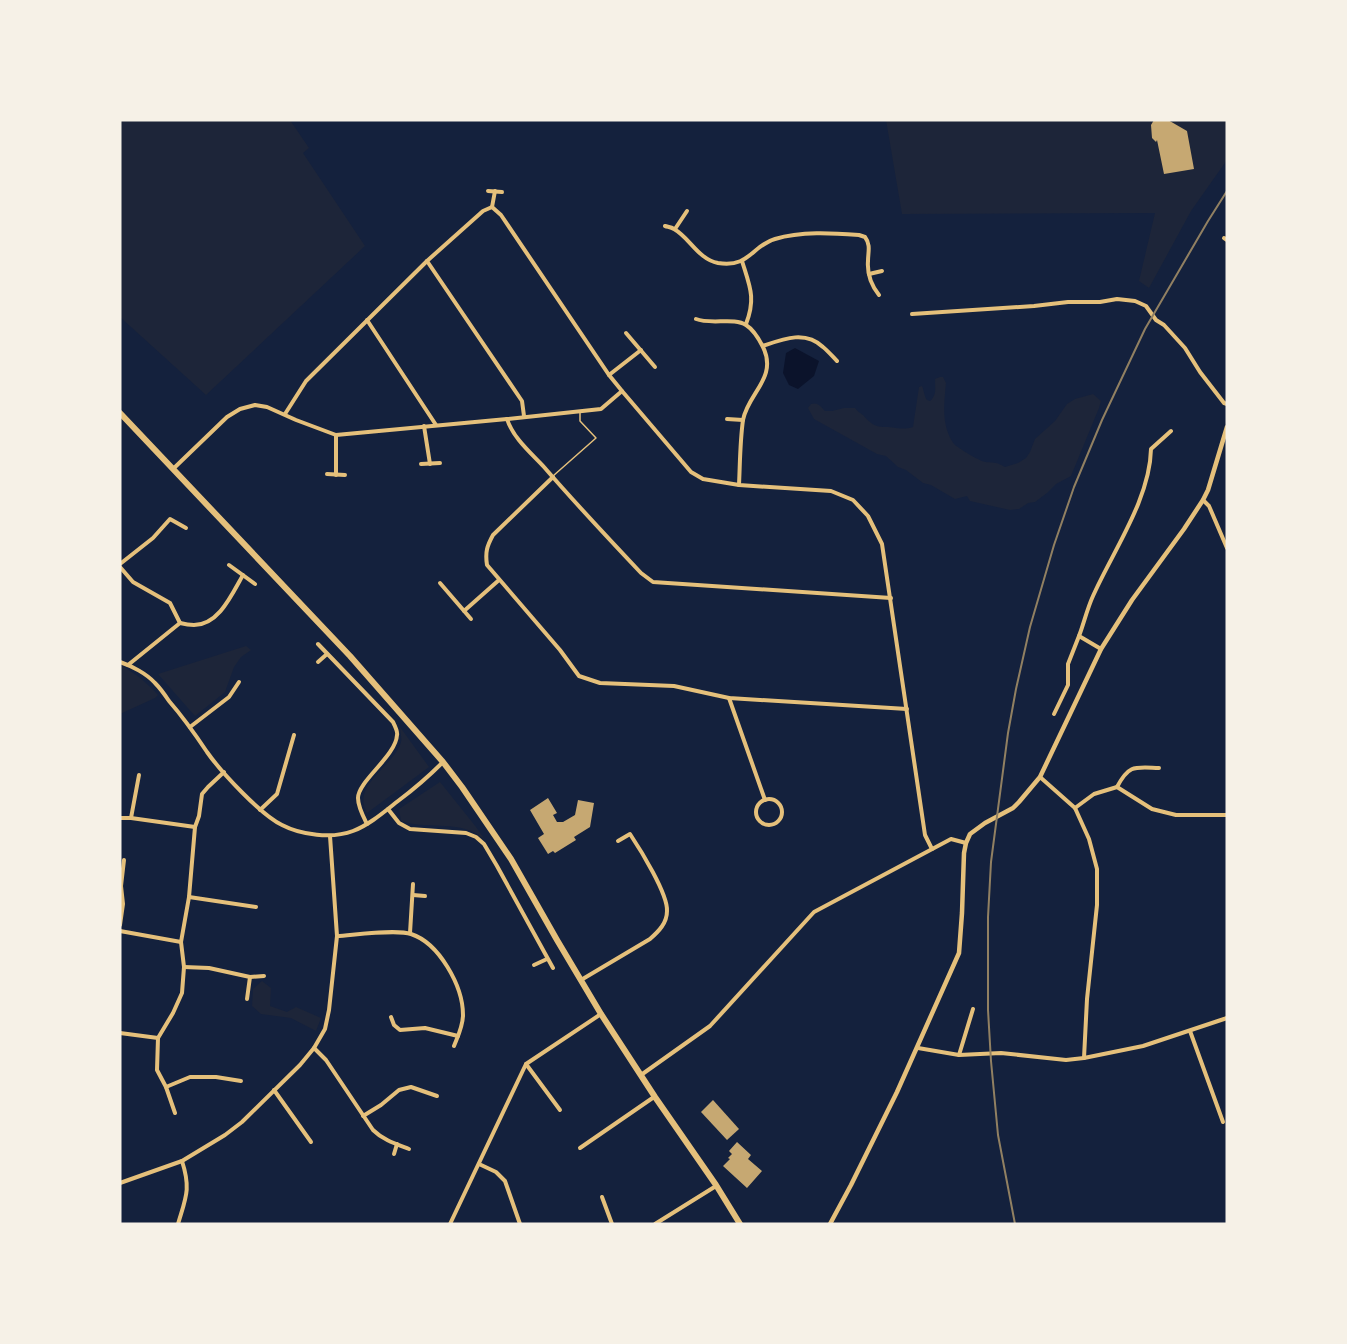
<svg xmlns="http://www.w3.org/2000/svg" width="1347" height="1344" viewBox="0 0 1347 1344" font-family="'DM Sans',sans-serif">
<style>
.green{fill:#1d2539}
.water{fill:#0b132b}
.building{fill:#c6a872}
.lines{fill:none;stroke-linecap:round;stroke-linejoin:round}
.service{stroke:#e5c07b;stroke-width:1.5}
.minor{stroke:#e5c07b;stroke-width:4}
.tertiary{stroke:#e5c07b;stroke-width:4.5}
.primary{stroke:#e5c07b;stroke-width:6}
.rail{stroke:#918062;stroke-width:2}
</style>
<rect width="100%" height="100%" fill="#14213d"/>
<g class="green">
<path d="M120 120H290L309 148 303 153 365 246 206 395 120 317Z"/>
<path d="M886 120H1227V160L1191 211 1149 288 1139 281 1155 213 902 214Z"/>
<path d="M940 377H943L946 383C944 404 941 426 954 444 957 447 973 457 978 459 984 463 990 462 996 463 998 463 1003 466 1005 467L1018 463 1026 458 1030 452 1035 439 1055 421 1067 404 1075 399 1093 394 1101 401 1099 408 1071 476 1056 484 1047 493 1035 502 1028 503 1019 509 1010 510 970 501 967 496 955 499 931 485 923 483 906 470 898 467 886 456 877 454 814 419 808 408 811 404C818 402 820 406 825 411H832L844 408H855C857 411 860 413 863 415 865 417 867 420 870 422 876 427 881 427 888 427 898 428 904 430 913 427L919 387 922 386C924 390 924 396 927 400L930 401C937 395 935 387 935 379Z"/>
<path d="M246 646 251 650 241 657 234 667 225 692 195 716 158 674Z"/>
<path d="M120 665C135 673 147 683 158 695L155 698 120 714Z"/>
<path d="M400 727 429 767 367 813C351 784 394 767 401 742 402 737 400 732 400 727Z"/>
<path d="M440 782 476 827 485 840C461 818 430 831 401 821L399 809Z"/>
<path d="M262 981 271 988 270 1006 287 1012 296 1007 321 1018 316 1031 291 1018 261 1014 252 1006 253 989Z"/>
</g>
<path class="water" d="M795 348 819 361 814 376 798 389 789 385 783 373 786 353Z"/>
<g class="building">
<path d="M1154 120H1168L1187 131 1194 169 1164 174 1157 140 1156 142 1152 138 1151 125Z"/>
<path d="M548 798 557 813 553 815 557 822H563L575 815 578 800 594 803 590 827 574 837 576 840 555 853 553 851 548 854 538 838 544 834 530 810Z"/>
<path d="M713 1100 739 1129 727 1140 701 1112Z"/>
<path d="M737 1142 751 1155 748 1159 762 1171 747 1188 723 1166 730 1159 728 1158 732 1154 729 1151Z"/>
</g>
<g class="lines">
<path class="service" d="M553 476 596 438 580 421V413"/>
<g class="minor">
<path d="M488 191 502 192"/>
<path d="M492 207 495 191"/>
<path d="M665 226C668 227 671 227 674 229 690 238 698 259 718 263 750 268 751 246 775 239 801 231 832 233 859 235L865 237C871 245 868 252 868 261 867 274 871 285 879 295"/>
<path d="M675 229 687 211"/>
<path d="M1224 238 1227 240"/>
<path d="M427 261 522 401 524 416"/>
<path d="M742 261C750 287 756 298 746 324"/>
<path d="M869 274 882 271"/>
<path d="M912 314 1034 306 1068 302H1100L1117 299 1135 301 1146 306 1156 320 1164 325 1185 348 1200 372 1224 403 1227 404"/>
<path d="M696 319C711 325 734 317 746 325 754 330 759 339 763 347 778 378 748 393 743 420 740 441 740 464 739 485"/>
<path d="M367 320 436 425"/>
<path d="M626 333 655 367"/>
<path d="M763 346C783 339 805 330 823 347 828 351 833 357 837 361"/>
<path d="M609 375 641 350"/>
<path d="M285 414 306 381 427 261 483 211 492 207 501 215 609 375 622 391 691 472 703 479 739 485 831 491 853 500 868 516 882 544 925 835 932 849"/>
<path d="M507 419C513 438 531 453 544 467 575 503 608 538 641 573L653 582 891 598"/>
<path d="M727 419 743 420"/>
<path d="M424 426 430 464"/>
<path d="M336 435V475"/>
<path d="M421 464 440 463"/>
<path d="M173 469 227 417 240 409 255 405 267 407 296 420 336 435 507 419 601 409 622 391"/>
<path d="M327 474 345 475"/>
<path d="M553 477 493 535C487 546 485 552 487 565L560 650 579 676 600 683 674 686 729 698 907 709"/>
<path d="M1203 500 1209 506 1227 548"/>
<path d="M120 564 153 538 170 519 186 528"/>
<path d="M229 565 255 584"/>
<path d="M120 567 133 582 170 603 180 623"/>
<path d="M440 583 471 619"/>
<path d="M464 611 499 580"/>
<path d="M318 644 393 722C395 726 398 732 397 735 396 756 358 781 358 798 358 807 363 816 367 824"/>
<path d="M1101 649 1079 636C1084 623 1087 609 1093 596 1113 551 1150 499 1151 449L1171 431"/>
<path d="M120 662C132 666 147 674 155 683 160 688 165 695 169 701 183 717 195 734 207 752 221 772 261 815 282 825 301 835 332 839 353 831 369 825 384 812 398 801 414 789 429 776 443 762"/>
<path d="M318 662 327 654"/>
<path d="M128 665 180 623C184 624 190 625 194 625 219 625 232 594 243 575"/>
<path d="M729 698 765 800"/>
<path d="M1054 714 1068 685V664L1079 636"/>
<path d="M190 727 229 697 239 682"/>
<path d="M1040 777 1075 808 1089 839 1097 869V905L1087 999 1084 1058"/>
<path d="M1117 787 1152 809 1176 815H1227"/>
<circle cx="769" cy="812" r="13"/>
<path d="M1075 808 1094 794 1117 787C1129 764 1135 767 1159 768"/>
<path d="M388 809 399 823 410 829 466 833 476 837 484 844 497 866 553 968"/>
<path d="M260 810 277 794 294 735"/>
<path d="M120 818H131L195 827"/>
<path d="M131 818 139 775"/>
<path d="M413 895 425 896"/>
<path d="M189 897 256 907"/>
<path d="M120 925 123 904 121 886 124 860"/>
<path d="M120 931 181 942"/>
<path d="M410 933 413 884"/>
<path d="M337 936C354 935 396 929 411 934 439 943 463 986 463 1015 463 1026 458 1036 454 1046"/>
<path d="M534 965 547 959"/>
<path d="M184 967 209 968 250 977 247 999"/>
<path d="M250 977 264 976"/>
<path d="M581 980 650 939C659 931 667 923 667 911 668 894 640 849 630 834L618 841"/>
<path d="M391 1017 394 1025 400 1030 425 1028 458 1036"/>
<path d="M1190 1031 1223 1122"/>
<path d="M120 1033 158 1038"/>
<path d="M314 1048 326 1060 373 1130C383 1140 396 1144 409 1149"/>
<path d="M918 1048 959 1055 1001 1053 1066 1060 1084 1058 1143 1046 1227 1018"/>
<path d="M959 1055 973 1009"/>
<path d="M526 1064 560 1110"/>
<path d="M641 1075 710 1026 814 912 951 839 966 843"/>
<path d="M166 1087 190 1077H216L241 1081"/>
<path d="M274 1090 311 1142"/>
<path d="M175 1113 166 1087 157 1070 158 1038 173 1013 182 993 184 967 181 942 189 897 195 827 199 816 202 794 208 787 224 772"/>
<path d="M363 1116 381 1105 399 1090 411 1087 437 1096"/>
<path d="M580 1148 654 1097"/>
<path d="M394 1154 397 1144"/>
<path d="M479 1164 496 1172 505 1181 520 1224"/>
<path d="M120 1183 182 1161 225 1135 242 1122 300 1065 314 1048 325 1029 329 1010 337 936 330 836"/>
<path d="M602 1197 612 1224"/>
<path d="M178 1224C186 1197 191 1189 182 1161"/>
<path d="M450 1224 526 1064 601 1014"/>
<path d="M655 1224 716 1186"/>
</g>
<path class="tertiary" d="M830 1224 851 1185 897 1092 959 953 962 913 964 853 966 843 970 834 985 823 1013 808 1019 802 1040 777 1101 649 1132 600 1184 529 1203 500 1208 490 1227 427"/>
<path class="primary" d="M120 413 350 656 443 762 462 787 511 859 557 940 601 1014 655 1097 716 1185 740 1224"/>
<path class="rail" d="M1015 1224 998 1135 991 1061 988 1010V917L991 862 1008 733 1016 689 1030 627 1054 545 1074 487 1102 420 1145 329 1208 221 1227 191"/>
</g>
<rect width="1347" height="1344" fill="none" stroke="#f6f1e7" stroke-width="243"/>
</svg>
